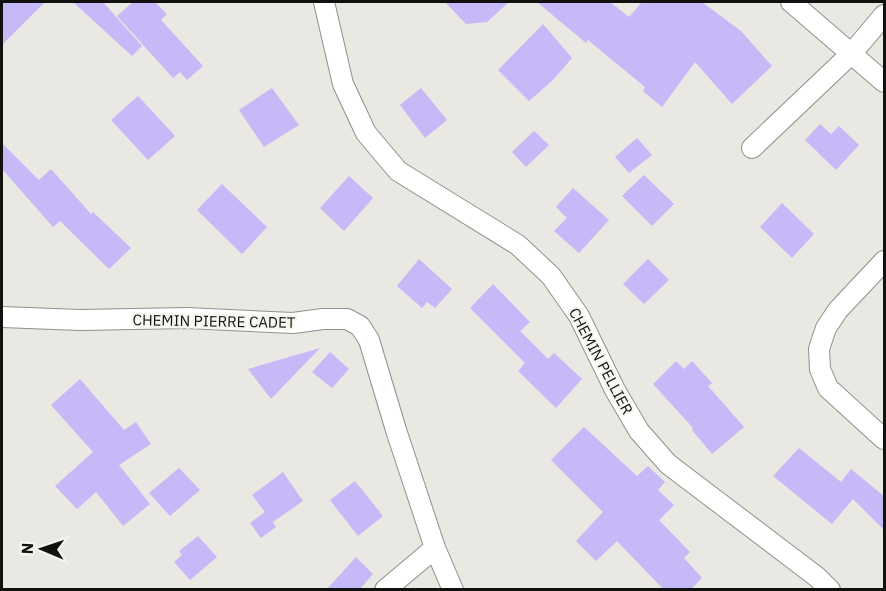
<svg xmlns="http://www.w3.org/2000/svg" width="886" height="591" viewBox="0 0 886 591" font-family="'IBM Plex Sans',sans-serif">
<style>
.building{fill:#c7b8f7}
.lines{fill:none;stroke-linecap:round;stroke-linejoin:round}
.street-casing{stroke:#90908b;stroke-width:22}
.street{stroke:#fff;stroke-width:20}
.labels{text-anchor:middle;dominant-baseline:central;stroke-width:5;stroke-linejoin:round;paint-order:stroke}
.street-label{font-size:15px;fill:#11110f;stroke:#f6f5f0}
</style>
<rect width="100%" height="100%" fill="#e9e8e3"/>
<g class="building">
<path d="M2 2H45L2 45Z"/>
<path d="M73 2H103L142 46 132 56Z"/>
<path d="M133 2H155L167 14 161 20 203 66 187 80 180 72 173 78 117 16Z"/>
<path d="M445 2H509L487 22 466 24Z"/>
<path d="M537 2H610L629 17 642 2H702L741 31 772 66 732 104 695 62 662 107 643 91 645 87 588 40 586 43Z"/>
<path d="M543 24 572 58 553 80 529 101 498 70Z"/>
<path d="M272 88 299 125 264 147 239 110Z"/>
<path d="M421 88 447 120 425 138 400 105Z"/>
<path d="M138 96 175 136 148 160 111 120Z"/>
<path d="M820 124 831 134 839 126 859 145 836 170 805 140Z"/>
<path d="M534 131 549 145 526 167 512 152Z"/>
<path d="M637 138 652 155 629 173 615 157Z"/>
<path d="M2 143 39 180 51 169 91 214 93 212 131 248 109 269 60 221 53 227 2 169Z"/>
<path d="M644 175 674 204 652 226 622 196Z"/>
<path d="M349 176 373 198 344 231 320 208Z"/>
<path d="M222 184 267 227 242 254 197 210Z"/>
<path d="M573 188 609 220 579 253 554 231 567 218 556 207Z"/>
<path d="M782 203 814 234 792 258 760 227Z"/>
<path d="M419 259 452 289 435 308 427 302 422 308 397 286Z"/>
<path d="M648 259 669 280 644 304 623 284Z"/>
<path d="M493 284 530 322 520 331 548 359 554 353 582 379 556 408 518 371 525 363 470 308Z"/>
<path d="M320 348 271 399 248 369Z"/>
<path d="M330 352 349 369 332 388 312 372Z"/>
<path d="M676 361 684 369 692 361 712 383 708 386 744 427 712 454 692 430 693 428 653 384Z"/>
<path d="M80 379 124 430 136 422 151 444 119 465 150 504 123 526 96 492 77 509 55 486 93 452 51 405Z"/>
<path d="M584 427 637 476 648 466 665 482 658 490 674 505 659 520 690 552 684 558 702 578 690 590H664L617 541 596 561 576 541 603 512 551 460Z"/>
<path d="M799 448 841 482 851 469 885 497V531L853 499 832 524 773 476Z"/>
<path d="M179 468 200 490 170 516 149 493Z"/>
<path d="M283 472 303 501 273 522 270 518 276 527 261 538 250 523 265 512 252 495Z"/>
<path d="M355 481 383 516 358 536 330 500Z"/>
<path d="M198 536 217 557 190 580 174 562 182 555 179 551Z"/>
<path d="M356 557 373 574 359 590H326Z"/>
</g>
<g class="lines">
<g class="street-casing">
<g id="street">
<path d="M324 2 343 84 366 133 398 171 518 245 551 276 579 316 615 390 639 431 668 464 817 577 830 590"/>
<path d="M791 2 884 82"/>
<path d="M752 148 852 53 884 15"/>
<path d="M884 261 838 310 826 328 819 349 820 369 828 388 884 439"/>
<path d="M2 317 80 320 187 318 293 323 323 319H347L360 326 369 340 396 430 435 548 453 590"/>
<path d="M385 590 435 548"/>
</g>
</g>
<use href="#street" class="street"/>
</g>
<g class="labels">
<g class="street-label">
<text transform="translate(214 321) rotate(1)">CHEMIN PIERRE CADET</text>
<text transform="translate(601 361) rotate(62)">CHEMIN PELLIER</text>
</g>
</g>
<rect width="886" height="591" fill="none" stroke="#11110f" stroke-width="6"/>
<g transform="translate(42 549) rotate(272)" stroke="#f6f5f0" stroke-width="4.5" paint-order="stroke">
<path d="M0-4.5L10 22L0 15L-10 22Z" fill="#11110f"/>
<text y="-9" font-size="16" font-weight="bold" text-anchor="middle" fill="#11110f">N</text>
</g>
</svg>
